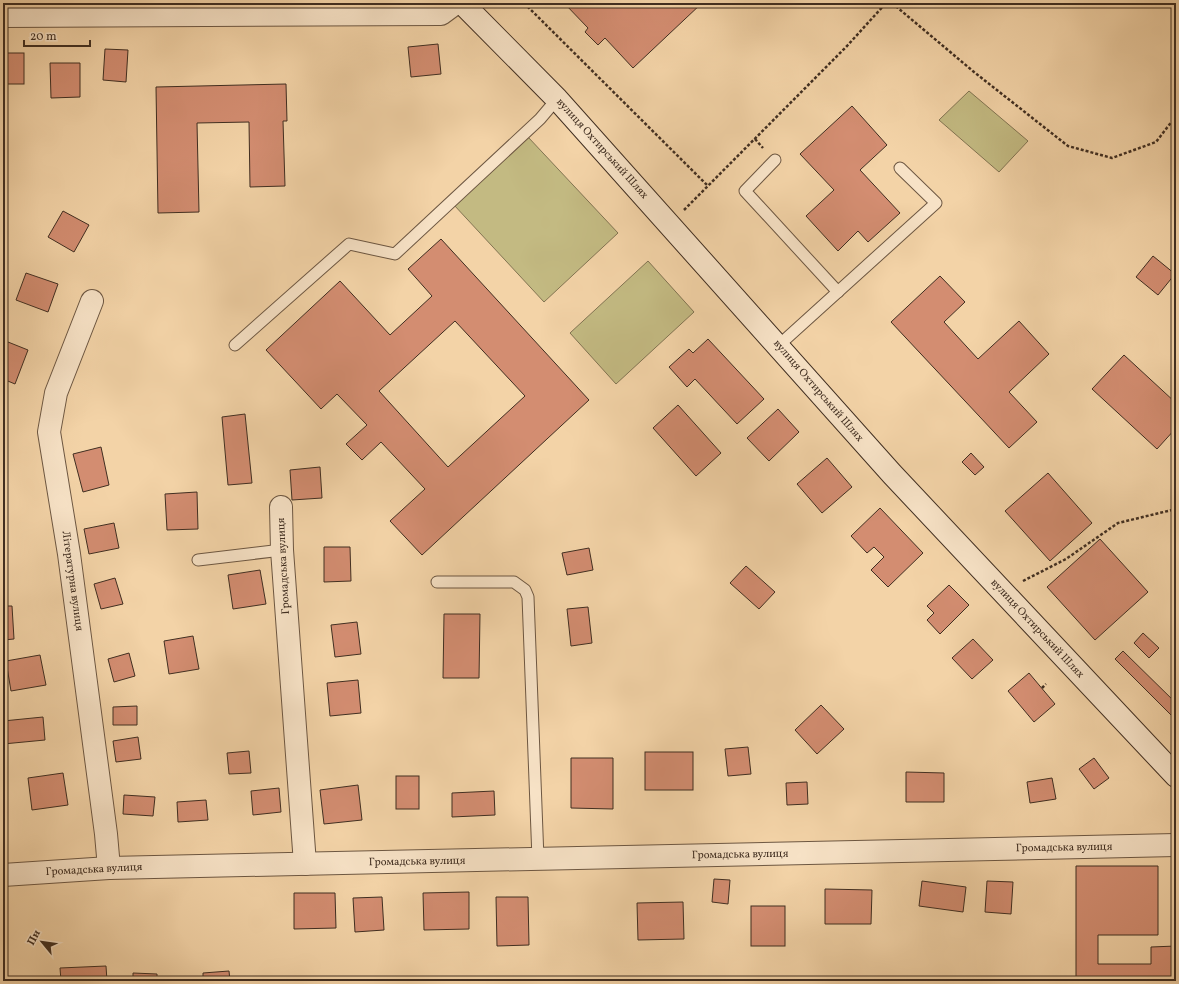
<svg xmlns="http://www.w3.org/2000/svg" width="1179" height="984" viewBox="0 0 1179 984" font-family="Vollkorn,serif">
<style>
.green{fill:#c3ba82;stroke:#827452}
.building{fill:#d38d71;stroke:#402e21;fill-rule:evenodd}
.lines{fill:none;stroke-linecap:round;stroke-linejoin:round}
.lane-casing{stroke:#6d5742;stroke-width:13}
.street-casing{stroke:#6d5742;stroke-width:24}
.secondary-casing{stroke:#402e21;stroke-width:24}
.path{stroke:#402e21;stroke-width:2.5;stroke-dasharray:3 2;stroke-linecap:butt}
.lane{stroke:#f7e2c6;stroke-width:11}
.street{stroke:#f7e2c6;stroke-width:22}
.secondary{stroke:#f7e2c6;stroke-width:22}
.labels{text-anchor:middle;dominant-baseline:central;stroke-width:3.5;stroke-linejoin:round;paint-order:stroke}
.street-label{font-size:11px;fill:#402e21;stroke:#f7e2c6}
</style>
<rect width="100%" height="100%" fill="#f3d3a7"/>
<filter id="stains"><feTurbulence type="fractalNoise" baseFrequency=".005" numOctaves="4"/><feColorMatrix values="0 0 0 0 .2 0 0 0 0 .09 0 0 0 0 .02 0 0 0 .5 -.17"/></filter>
<radialGradient id="worn" r=".72"><stop offset=".6" stop-color="#630" stop-opacity="0"/><stop offset="1" stop-color="#630" stop-opacity=".3"/></radialGradient>
<g class="green">
<path d="M969 91 1028 141 999 172 939 120Z"/>
<path d="M528 137 618 233 544 302 454 205Z"/>
<path d="M648 261 694 312 616 384 570 333Z"/>
</g>
<g class="building">
<path d="M564 3H702L633 68 605 38 598 45 585 32 588 28Z"/>
<path d="M438 44 441 74 411 77 408 47Z"/>
<path d="M105 49 128 50 126 82 103 80Z"/>
<rect x="3" y="53" width="21" height="31"/>
<path d="M50 63H80V97L51 98Z"/>
<path d="M286 84 287 121H283L285 186 250 187 249 122 197 123 199 212 158 213 156 87Z"/>
<path d="M852 106 887 145 860 170 900 213 868 242 858 231 838 251 806 216 834 190 800 154Z"/>
<path d="M63 211 89 225 74 252 48 237Z"/>
<path d="M441 239 589 400 422 555 390 521 425 489 381 442 362 460 346 444 367 425 337 394 321 409 266 350 340 281 390 335 432 296 408 269ZM455 321 525 396 448 467 379 391Z"/>
<path d="M1153 256 1175 274 1158 295 1136 277Z"/>
<path d="M26 273 58 284 48 312 16 300Z"/>
<path d="M940 276 965 302 944 322 978 359 1019 321 1049 354 1009 392 1037 422 1009 448 891 322Z"/>
<path d="M708 339 764 399 737 424 695 379 687 387 669 367 689 349 693 353Z"/>
<path d="M3 340 28 350 15 384 3 379Z"/>
<path d="M1124 355 1176 403V428L1157 449 1092 389Z"/>
<path d="M678 405 721 453 696 476 653 428Z"/>
<path d="M778 409 799 432 769 461 747 438Z"/>
<path d="M245 414 252 483 228 485 222 417Z"/>
<path d="M101 447 109 485 83 492 73 454Z"/>
<path d="M971 453 984 467 975 475 962 462Z"/>
<path d="M827 458 852 487 822 513 797 484Z"/>
<path d="M320 467 322 498 292 500 290 470Z"/>
<path d="M1048 473 1092 523 1050 561 1005 511Z"/>
<path d="M197 492 198 529 167 530 165 494Z"/>
<path d="M880 508 923 553 888 587 871 570 884 557 874 547 867 553 851 536Z"/>
<path d="M114 523 119 548 89 554 84 529Z"/>
<path d="M1100 539 1148 592 1095 640 1047 587Z"/>
<path d="M324 547H350L351 581 324 582Z"/>
<path d="M589 548 593 570 567 575 562 553Z"/>
<path d="M746 566 775 592 759 609 730 583Z"/>
<path d="M260 570 266 604 233 609 228 575Z"/>
<path d="M115 578 123 604 101 609 94 584Z"/>
<path d="M949 585 969 605 940 634 927 620 934 613 927 606Z"/>
<path d="M3 606H12L14 639 3 640Z"/>
<path d="M588 607 592 643 571 646 567 609Z"/>
<path d="M444 614H480L479 678H443Z"/>
<path d="M357 622 361 654 335 657 331 625Z"/>
<path d="M1143 633 1159 648 1149 658 1134 643Z"/>
<path d="M193 636 199 669 169 674 164 641Z"/>
<path d="M973 639 993 660 972 679 952 658Z"/>
<path d="M1123 651 1176 703V720L1115 659Z"/>
<path d="M129 653 135 676 114 682 108 659Z"/>
<path d="M40 655 46 685 11 691 6 661Z"/>
<path d="M1029 673 1055 704 1034 722 1008 691Z"/>
<path d="M358 680 361 713 330 716 327 683Z"/>
<path d="M821 705 844 729 817 754 795 730Z"/>
<path d="M137 706V725H113V707Z"/>
<path d="M43 717 45 740 3 744V721Z"/>
<path d="M138 737 141 759 116 762 113 741Z"/>
<path d="M748 747 751 774 728 776 725 749Z"/>
<path d="M249 751 251 773 229 774 227 753Z"/>
<rect x="645" y="752" width="48" height="38"/>
<path d="M571 758H613V809L571 808Z"/>
<path d="M1094 758 1109 778 1094 789 1079 769Z"/>
<path d="M906 772 944 773V802H906Z"/>
<path d="M63 773 68 805 32 810 28 778Z"/>
<rect x="396" y="776" width="23" height="33"/>
<path d="M1052 778 1056 799 1030 803 1027 782Z"/>
<path d="M807 782 808 804 787 805 786 783Z"/>
<path d="M358 785 362 820 324 824 320 790Z"/>
<path d="M279 788 281 812 253 815 251 791Z"/>
<path d="M494 791 495 815 452 817V793Z"/>
<path d="M124 795 155 797 153 816 123 814Z"/>
<path d="M206 800 208 820 178 822 177 802Z"/>
<path d="M1076 866H1158V935H1098V964H1151V947L1176 946V981H1076Z"/>
<path d="M714 879 730 880 728 904 712 902Z"/>
<path d="M922 881 966 887 963 912 919 906Z"/>
<path d="M987 881 1013 882 1011 914 985 912Z"/>
<path d="M825 889 872 890 871 924H825Z"/>
<path d="M469 892V929L424 930 423 893Z"/>
<path d="M294 893H335L336 928 294 929Z"/>
<path d="M382 897 384 930 355 932 353 898Z"/>
<path d="M496 897H528L529 945 497 946Z"/>
<path d="M683 902 684 939 638 940 637 903Z"/>
<rect x="751" y="906" width="34" height="40"/>
<path d="M106 966 107 981H61L60 968Z"/>
<path d="M229 971 230 981H203V973Z"/>
<path d="M133 973 157 974V981H133Z"/>
</g>
<g class="lines">
<g class="lane-casing">
<g id="lane">
<path d="M775 160 745 191 838 292"/>
<path d="M235 345 349 244 395 254 540 119 557 99"/>
<path d="M778 346 936 203 900 168"/>
<path d="M198 560 282 550"/>
<path d="M437 582H514L525 590 528 597 538 859"/>
</g>
</g>
<g class="street-casing">
<g id="street">
<path d="M3 16 441 14 456 3"/>
<path d="M92 301 56 393 49 432 69 554 106 834 109 868"/>
<path d="M281 507 282 550 305 864"/>
<path d="M3 875 109 868 1176 845"/>
</g>
</g>
<g class="secondary-casing">
<path id="secondary" d="M462 3 557 99 892 474 1176 776"/>
</g>
<g class="path">
<path d="M524 3 708 186"/>
<path d="M892 3 974 72 1068 146 1112 158 1156 142 1176 116"/>
<path d="M755 139 763 148"/>
<path d="M684 210 847 46 886 3"/>
<path d="M1023 581 1066 559 1118 523 1176 509"/>
<path d="M1042 688 1046 684"/>
</g>
<use href="#lane" class="lane"/>
<use href="#street" class="street"/>
<use href="#secondary" class="secondary"/>
</g>
<g class="labels">
<g class="street-label">
<text transform="translate(602 149) rotate(48)">вулиця Охтирський Шлях</text>
<text transform="translate(818 391) rotate(49)">вулиця Охтирський Шлях</text>
<text transform="translate(284 566) rotate(-93)">Громадська вулиця</text>
<text transform="translate(72 581) rotate(82)">Літературна вулиця</text>
<text transform="translate(1037 629) rotate(47)">вулиця Охтирський Шлях</text>
<text transform="translate(1064 848) rotate(-1)">Громадська вулиця</text>
<text transform="translate(740 855) rotate(-1)">Громадська вулиця</text>
<text transform="translate(417 862) rotate(-1)">Громадська вулиця</text>
<text transform="translate(94 870) rotate(-3)">Громадська вулиця</text>
</g>
</g>
<rect width="1179" height="984" fill="none" stroke="#f3d3a7" stroke-width="16"/>
<rect x="4" y="4" width="1171" height="976" fill="none" stroke="#402e21" stroke-width="2"/>
<rect x="8" y="8" width="1163" height="968" fill="none" stroke="#402e21"/>
<g transform="translate(42 942) rotate(299)" stroke="#f7e2c6" stroke-width="3" paint-order="stroke">
<path d="M0-3L7 15L0 10L-7 15Z" fill="#402e21"/>
<text y="-6" font-size="11" font-weight="bold" text-anchor="middle" fill="#402e21">Пн</text>
</g>
<path d="M24 40v6h66v-6" fill="none" stroke="#402e21" stroke-width="2"/>
<text x="30" y="40" font-size="12" fill="#402e21" stroke="#f7e2c6" stroke-width="3" paint-order="stroke">20 m</text>
<rect width="100%" height="100%" filter="url(#stains)"/>
<rect width="100%" height="100%" fill="url(#worn)"/>
</svg>
